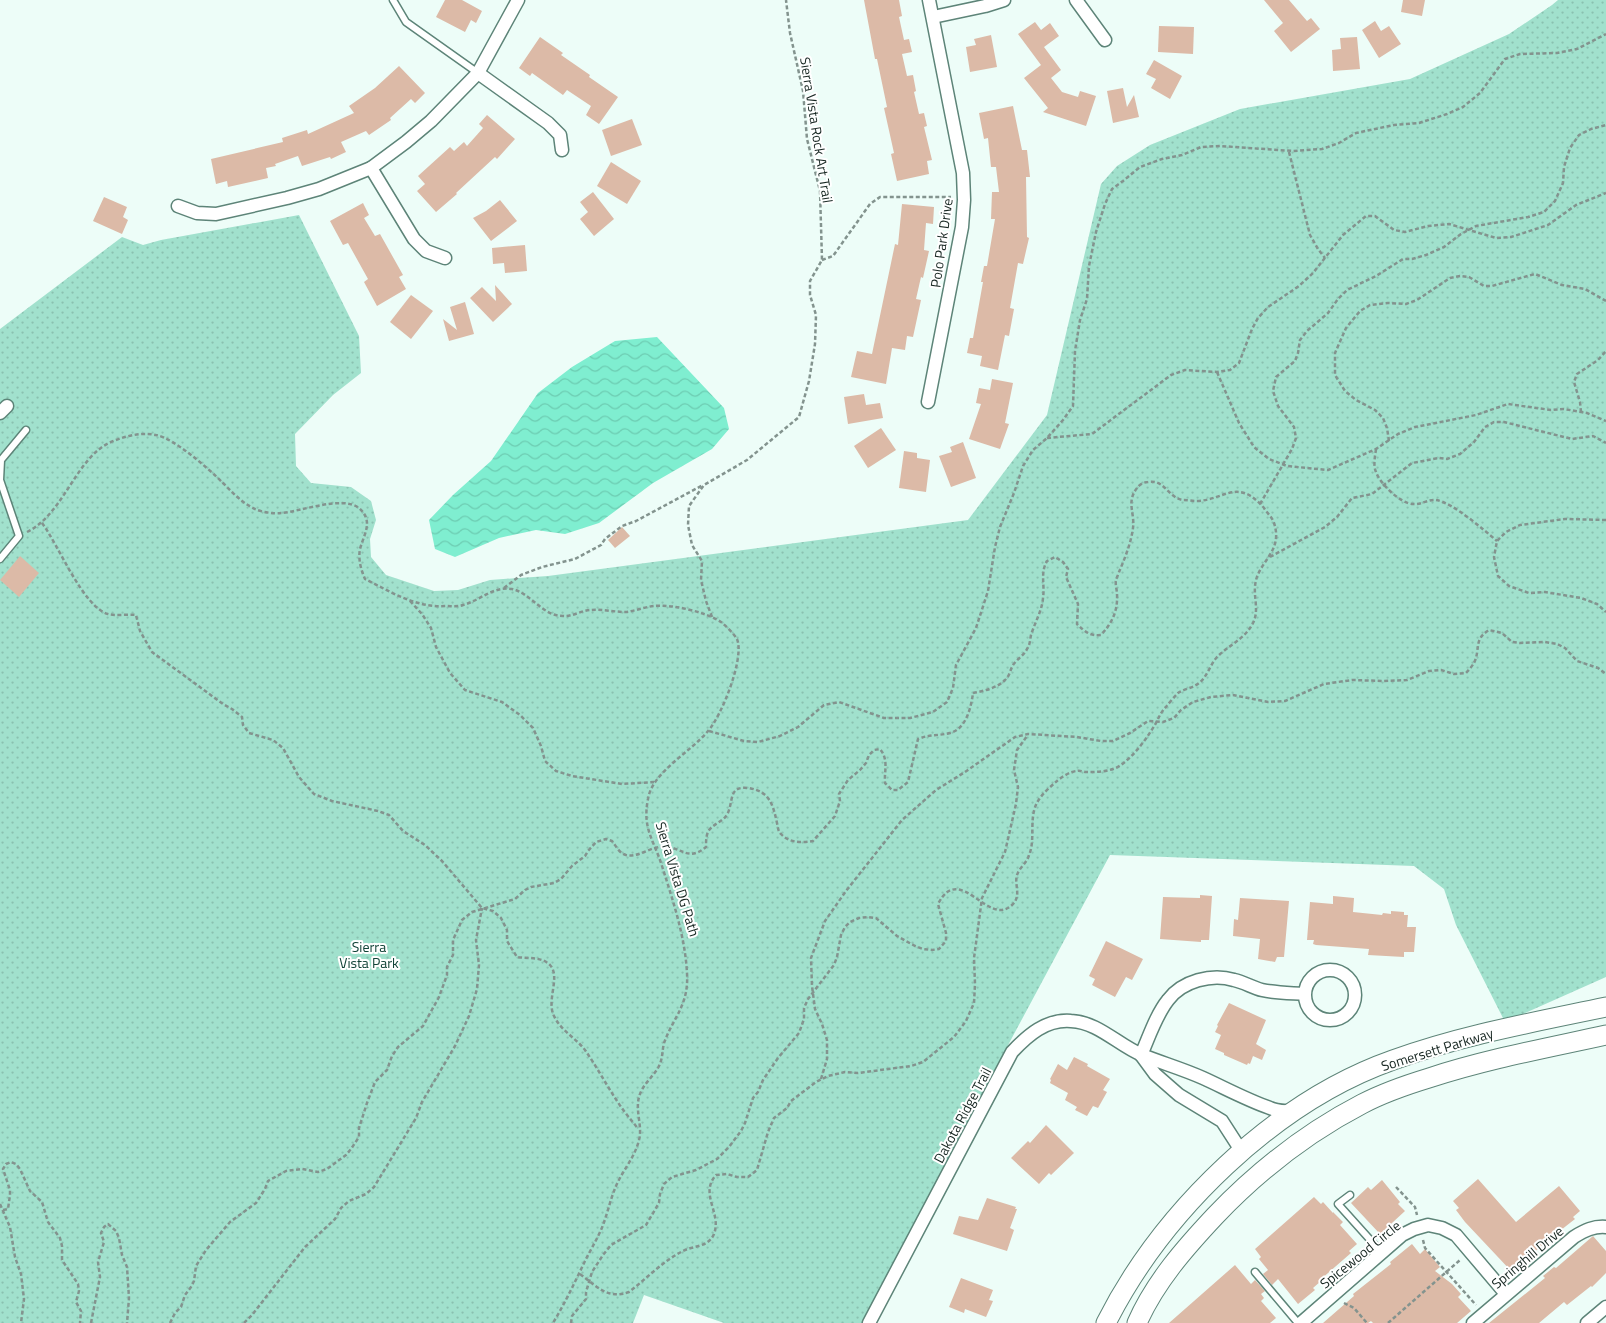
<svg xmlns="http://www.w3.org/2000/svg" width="1606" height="1323" viewBox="0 0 1606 1323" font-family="'Titillium Web',sans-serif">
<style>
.park{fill:url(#park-dots)}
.water{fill:url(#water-waves)}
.building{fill:#dcbaa7}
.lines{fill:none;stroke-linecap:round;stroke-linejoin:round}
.lane-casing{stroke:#5d8478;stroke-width:9}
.street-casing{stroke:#5d8478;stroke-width:15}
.secondary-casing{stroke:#5d8478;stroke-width:21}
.path{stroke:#83938e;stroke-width:2.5;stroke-dasharray:4 2.5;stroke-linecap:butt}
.lane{stroke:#fff;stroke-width:6}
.street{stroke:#fff;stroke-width:12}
.secondary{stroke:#fff;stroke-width:19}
.labels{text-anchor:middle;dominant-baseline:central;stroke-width:4;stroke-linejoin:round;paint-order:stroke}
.street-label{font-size:14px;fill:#152520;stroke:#fff}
.park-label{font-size:14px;fill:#104236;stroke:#fff}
</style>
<defs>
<pattern id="park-dots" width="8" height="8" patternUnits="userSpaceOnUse" patternTransform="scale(1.25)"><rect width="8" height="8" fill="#a1e1cd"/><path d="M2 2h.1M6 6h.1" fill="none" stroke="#8ac1b0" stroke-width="1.8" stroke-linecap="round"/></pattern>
<pattern id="water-waves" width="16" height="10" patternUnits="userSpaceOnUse" patternTransform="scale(1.25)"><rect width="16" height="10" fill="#7feed0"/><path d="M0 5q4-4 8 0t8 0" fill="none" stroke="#6dccb2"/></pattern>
</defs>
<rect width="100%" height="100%" fill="#edfdf8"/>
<path class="park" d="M1558 0H1606V977L1505 1022 1456 925 1444 889 1414 866 1110 855 1006 1049 863 1323H724L644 1295 633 1323H0V329L122 237 143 245 161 240 299 215 359 336 361 373 333 395 295 434 296 466 311 483 351 487 371 501 376 520 370 539 371 557 386 575 434 591 458 590 490 580 548 576 968 520 1047 415 1101 184 1117 166 1150 145 1240 109 1410 79 1509 34 1552 5Z"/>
<path class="water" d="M657 337 724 408 729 429 712 449 653 483 599 523 565 534 536 530 499 538 455 557 435 549 429 520 453 495 491 461 538 393 572 367 615 341Z"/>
<g class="building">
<path d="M445 0H462L482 11 476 23 471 20 465 32 436 17Z"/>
<path d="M864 0H899L902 16 899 17 904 40 909 39 912 52 902 54 907 76 913 75 916 91 914 92 919 114 924 113 927 126 924 127 932 160 927 161 929 174 897 181 891 154 894 153 884 108 887 107 877 59H875Z"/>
<path d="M1264 0H1289L1307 21 1311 18 1320 29 1291 52 1274 31 1283 23Z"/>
<path d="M1403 0H1425L1422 16 1401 12Z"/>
<path d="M1375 21 1381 31 1389 26 1401 44 1379 58 1362 30Z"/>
<path d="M1035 22 1041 30 1050 23 1059 36 1044 47 1061 70 1051 78 1062 92 1078 97 1080 91 1096 96 1086 126 1043 112 1048 108 1024 78 1041 65 1018 34Z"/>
<path d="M1159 26 1194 27 1193 54 1158 52Z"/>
<path d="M991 35 997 67 970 72 966 47 976 45 974 39Z"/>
<path d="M540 37 563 53 561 55 590 75 589 77 618 97 599 124 586 115 591 106 567 90 563 95 532 73 530 76 519 68Z"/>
<path d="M1357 37 1360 69 1333 71 1332 50 1341 49 1340 38Z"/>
<path d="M1154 60 1182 76 1170 99 1151 88 1156 79 1146 74Z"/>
<path d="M399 66 425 93 415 103 411 99 390 118 391 120 369 135 366 131 341 142 346 152 331 159 330 157 302 166 298 156 275 164 276 166 266 168 268 178 228 187 227 181 216 184 211 159 283 142 282 138 307 130 308 134 354 113 349 106 375 88Z"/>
<path d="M1123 88 1127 107 1134 95 1139 117 1113 123 1107 91Z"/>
<path d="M1013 106 1022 150H1027L1030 177H1026L1027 237 1029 238 1023 264 1018 263 1010 308 1014 309 1009 336 1005 335 998 370 980 366 982 356 967 353 970 338H973L983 282H981L984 266H987L995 219H991L992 192H999L996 167H991L988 138 984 139 979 113Z"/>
<path d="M487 115 515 139 497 159 495 157 456 193 457 194 436 212 417 191 425 184 418 176 450 147 454 151 464 142 467 146 483 128 479 124Z"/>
<path d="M632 119 642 145 611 156 602 130Z"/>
<path d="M611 162 641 181 627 204 597 186Z"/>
<path d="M593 192 614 219 594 236 580 219 588 212 580 202Z"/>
<path d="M104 197 127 207 123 217 128 220 122 234 93 221Z"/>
<path d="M500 200 517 221 491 241 473 218 486 211Z"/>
<path d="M363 203 369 215 364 218 375 236 380 234 403 275 399 277 406 289 377 306 364 282 368 279 348 243 343 245 330 221Z"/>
<path d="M902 204 934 207 933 224 926 223 924 250 929 251 923 278 921 277 916 299 921 300 913 337 907 336 905 350 892 348 886 384 851 377 857 351 872 354 895 244 898 245Z"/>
<path d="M525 245 527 271 505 273 504 263 493 264 492 248Z"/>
<path d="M495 285 512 304 493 322 470 298 482 287 496 301Z"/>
<path d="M411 295 433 311 411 339 390 322Z"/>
<path d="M465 302 474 334 449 341 443 319 457 330 450 307Z"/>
<path d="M992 379 1013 383 1005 423 1009 424 1000 449 969 439 981 404 976 403 979 388 990 390Z"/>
<path d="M864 394 866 405 880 403 883 418 848 424 844 397Z"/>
<path d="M881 428 896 450 868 468 854 446Z"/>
<path d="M963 442 976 478 951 487 939 456 952 452 950 447Z"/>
<path d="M904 451 917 453V458L930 460 926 492 899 488Z"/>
<path d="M622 527 630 536 615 548 608 540Z"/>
<path d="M20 556 39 573 19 597 0 580Z"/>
<path d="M1200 895 1212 896 1209 940H1201V942L1160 939 1163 897 1200 898Z"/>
<path d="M1333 896 1354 898 1353 912 1382 915 1383 913 1391 914V911L1404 912V915H1408L1407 927H1416L1414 952H1404V957L1368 955 1369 949 1316 945 1313 944 1314 940H1307L1310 902 1333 904Z"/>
<path d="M1240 898 1289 901 1284 957H1277L1275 962 1258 959 1260 939 1233 936 1234 919 1238 920Z"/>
<path d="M1106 941 1143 959 1132 980 1126 977 1115 997 1092 985 1095 979 1089 976Z"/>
<path d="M1229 1003 1266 1020 1256 1044 1266 1050 1262 1060 1253 1056 1250 1064 1248 1063 1247 1065 1224 1055V1053L1215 1049 1221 1035 1215 1032 1218 1026 1217 1025Z"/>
<path d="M1074 1057 1088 1064 1087 1066 1110 1079 1103 1090 1107 1092 1098 1108 1093 1106 1087 1116 1075 1110 1077 1107 1065 1100 1068 1093 1050 1083 1051 1080 1050 1079 1058 1064 1067 1070Z"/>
<path d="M1046 1125 1074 1153 1051 1175 1049 1173 1039 1184 1011 1158 1028 1141 1030 1143Z"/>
<path d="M1478 1179 1516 1222 1559 1186 1580 1211 1573 1217 1575 1219 1547 1241 1528 1258 1530 1260 1513 1273 1465 1222 1456 1210 1459 1208 1453 1201Z"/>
<path d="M1382 1180 1400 1202 1398 1204 1405 1211 1380 1234 1351 1203 1368 1187 1371 1190Z"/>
<path d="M1314 1197 1321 1204 1323 1202 1333 1213V1212L1343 1222 1340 1225 1357 1244 1349 1251 1351 1253 1320 1280 1321 1281 1313 1288 1315 1290 1298 1304 1278 1279 1272 1285 1263 1274 1268 1270 1259 1259 1261 1257 1255 1249Z"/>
<path d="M987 1198 1016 1207 1015 1209H1017L1010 1228 1014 1230 1007 1251 953 1234 959 1216 978 1220Z"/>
<path d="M1593 1236 1606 1251V1273L1592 1287 1591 1286 1567 1305 1564 1302 1539 1323H1489L1545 1278 1543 1276 1554 1267 1556 1268Z"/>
<path d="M1412 1244 1420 1254 1425 1249 1440 1267 1435 1271 1452 1284 1461 1294 1458 1297 1471 1311 1457 1323H1373L1371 1321 1368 1323H1323L1354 1296 1353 1294 1391 1264 1390 1262Z"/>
<path d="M1235 1265 1251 1284 1255 1280 1265 1291 1261 1294 1264 1298 1261 1301 1276 1318 1270 1323H1169Z"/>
<path d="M961 1278 993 1290 989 1300 993 1301 986 1317 965 1309 964 1313 949 1307Z"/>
</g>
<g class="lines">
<g class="lane-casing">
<g id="lane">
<path d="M393 0 406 22 478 73"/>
<path d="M0 559 19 536 0 480 1 460 26 430"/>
<path d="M1350 1195 1338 1204 1382 1253"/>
<path d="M1255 1272 1298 1323"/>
</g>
</g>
<g class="street-casing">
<g id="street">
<path d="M1076 0 1105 40"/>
<path d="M933 17 985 6 1004 0"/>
<path d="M478 73 548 123 560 135 562 150"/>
<path d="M371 168 414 239 426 251 445 258"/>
<path d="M178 206 197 213 216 214 287 198 319 189 371 168 406 142 431 121 478 73 518 0"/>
<path d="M928 402 962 227 964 200 963 173 929 0"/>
<path d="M0 413 7 406"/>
<circle cx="1330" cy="995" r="25"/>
<path d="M1141 1055C1149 1037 1156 1015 1168 1000 1182 981 1212 973 1234 980 1244 982 1253 988 1262 990 1276 993 1290 993 1304 994"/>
<path d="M1141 1055 1155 1074 1179 1095 1222 1121 1242 1152"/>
<path d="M869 1323 1012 1052C1028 1035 1046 1019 1071 1021 1098 1022 1118 1045 1142 1055 1162 1063 1183 1069 1203 1078 1225 1088 1247 1100 1270 1108 1276 1111 1285 1111 1292 1112"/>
<path d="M1301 1323 1402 1235 1414 1229 1428 1225 1442 1228 1456 1235 1506 1294"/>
<path d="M1473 1323 1574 1237C1585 1230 1594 1226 1606 1227"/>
<path d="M1587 1323 1606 1307"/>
</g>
</g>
<g class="secondary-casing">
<g id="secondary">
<path d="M1106 1323C1162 1212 1274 1102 1393 1060 1462 1035 1535 1022 1606 1007"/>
<path d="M1137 1323C1155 1282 1185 1248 1215 1216 1257 1172 1308 1132 1362 1104 1383 1093 1406 1085 1429 1078 1487 1059 1547 1048 1606 1035"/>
</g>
</g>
<g class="path">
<path d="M1289 152 1310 235 1318 249 1325 258"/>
<path d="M822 260 833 256 870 204 880 197H951"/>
<path d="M1217 372 1239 423 1254 447 1269 459 1287 466 1328 470 1376 449 1398 434 1415 427 1476 415 1508 404 1551 410 1564 409 1587 413 1606 421"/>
<path d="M1581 412 1580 402 1574 382 1577 374 1598 360 1606 351"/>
<path d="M1047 438 1092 434 1171 375 1185 370 1217 372 1230 370 1239 363 1252 329 1258 318 1268 307 1299 286 1313 273 1343 235 1366 216H1375L1394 230 1405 232 1428 226 1449 224 1496 238 1511 237 1548 225 1576 205 1606 193"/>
<path d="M1389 441 1387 428 1383 418 1375 410 1356 400 1345 391 1335 375V353L1346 328 1360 311 1370 305 1388 303 1406 304 1417 300 1450 278 1460 276 1469 277 1484 286H1492L1535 274 1562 285 1585 289 1606 301"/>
<path d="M1376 449C1375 457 1373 465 1376 472 1380 484 1401 504 1413 504 1421 505 1429 499 1436 500 1452 502 1484 530 1497 541"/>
<path d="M1260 504 1292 449 1296 438 1294 427 1278 406 1273 391 1276 377 1295 361 1298 353 1300 340 1307 331 1328 313 1338 299 1347 290 1376 276 1403 259H1412L1426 255 1444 247 1461 234 1476 226 1528 217 1544 212 1555 201 1563 183 1564 167 1570 148 1579 135 1591 129 1606 125"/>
<path d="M1606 520 1565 519 1520 525 1506 532 1497 541 1494 557 1498 576 1509 586 1529 593 1545 592 1581 598 1597 604 1606 612"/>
<path d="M42 523C58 544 83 607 108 614 116 616 127 614 136 615L140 631 152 652 223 704 232 709 242 717 243 725 249 733 273 740 283 748 299 777 314 794 332 801 378 811 389 815 403 831 425 845 442 861 482 908 493 911 501 918 507 930V941L517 957C528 959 541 956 550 965 561 977 546 1000 554 1016 561 1031 576 1038 585 1050 599 1070 610 1092 624 1111 629 1118 634 1123 638 1129"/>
<path d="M27 532C64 514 76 457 111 442 125 436 141 432 156 435 174 438 209 469 223 483 233 493 242 503 255 509 261 512 274 514 281 513 299 512 343 495 359 508 374 521 364 534 360 549 358 559 361 570 365 579 391 592 416 608 446 606 452 606 458 607 463 605 481 600 493 586 512 589 531 593 542 616 563 616 572 617 582 610 591 610 602 609 614 612 626 612 635 611 644 607 654 606 672 604 706 612 721 622 726 626 734 634 737 639 745 658 721 717 708 731 691 752 652 772 648 799 642 829 654 840 662 866 673 901 685 936 687 973 689 1005 674 1016 664 1043 662 1051 663 1058 659 1066 654 1076 644 1083 640 1094 634 1109 643 1126 639 1140 635 1157 623 1170 616 1186 610 1200 607 1216 601 1230 596 1241 590 1251 585 1261 575 1282 565 1303 553 1323"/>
<path d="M1270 557 1325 527 1337 517 1352 498 1372 494 1412 463 1439 458 1447 459 1460 454 1474 442 1485 427 1494 422H1504L1572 439 1593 436 1606 443"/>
<path d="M504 588 521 575 542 567 575 559 601 545 605 539 622 526 636 521 703 485"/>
<path d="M410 601 422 614 431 628 436 647 450 673 465 690 502 702 520 715 533 728 541 746 545 761 556 771 572 776 622 784 654 782"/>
<path d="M712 617 706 601 701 580 702 561 692 545 688 525 689 506 704 485 747 460 799 417 809 381 815 344 816 315 810 295V281L822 260 820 191 807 139 803 91 790 33 786 0"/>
<path d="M709 731 744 741 758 742 780 736 798 727 824 705 839 702 884 718H910L933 712 947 702 953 688 956 665 976 628 988 591 995 547 1000 527 1014 493 1023 466 1033 450 1047 438 1063 420 1073 406 1075 351 1080 320 1087 299 1089 266 1096 232 1105 204 1112 189 1123 181 1140 167 1162 159 1182 155 1201 147 1220 146 1293 151 1322 149 1339 143 1356 133 1394 125 1419 123 1447 114 1463 107 1480 93 1505 59 1520 54 1557 53 1577 49 1606 34"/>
<path d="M821 1079 827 1059V1040L822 1024 815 1009 812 986 811 958 825 921 846 891 902 820 936 790 965 772 1015 737 1028 734 1077 737 1101 741H1113L1130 733 1148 721 1163 722 1174 718 1181 710 1193 702 1211 697 1233 695 1268 702 1285 701 1324 684 1352 680 1384 681 1407 680 1429 671 1441 670 1454 674 1466 673C1469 670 1472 666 1474 663 1481 648 1473 640 1489 630L1502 633 1512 642 1520 643 1545 642 1557 644 1565 648 1577 661 1598 668 1606 674"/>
<path d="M1396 1187 1415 1207 1417 1215"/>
<path d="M0 1204 10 1227 15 1257 21 1274 24 1299 21 1323"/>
<path d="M3 1210 8 1209 10 1195V1190L3 1169 6 1164 11 1162 16 1164 20 1169 30 1191 42 1202 48 1222 60 1238 62 1246V1260L78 1284 79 1291 76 1302 81 1311 80 1323"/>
<path d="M1423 1240 1425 1248 1476 1305"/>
<path d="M580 1274C596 1286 608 1300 629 1292 646 1279 662 1262 681 1252 693 1245 708 1248 714 1234 722 1213 699 1194 716 1175L727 1174 737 1177H748L757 1170 768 1132 774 1118 787 1108 791 1101 816 1082 828 1076 845 1072 858 1073 911 1066 923 1062 954 1037 966 1021 974 1003 975 984 974 958 982 898 1005 852 1016 804 1018 787 1014 770 1017 750 1027 736"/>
<path d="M1344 1303 1354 1308 1367 1323"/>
<path d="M91 1323 100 1277 98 1262 104 1242 101 1233 104 1227 108 1224 116 1231 119 1238 122 1255 127 1267 129 1298 127 1323"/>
<path d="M170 1323 175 1313 181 1307 185 1295 191 1287 194 1281 196 1266 206 1250 230 1222 256 1203 265 1189 268 1181 286 1171 302 1169 318 1172 327 1169 346 1155 351 1149 359 1137V1128L367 1103 375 1082 387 1070 392 1056 398 1047 423 1026 439 997 447 975V967L453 955V940L462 920 472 912 515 899 525 890 531 887 554 883 561 879 572 866 585 856 588 851 596 842 606 839 612 841C616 846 619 853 626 855 638 858 650 847 661 847 681 845 687 863 706 847 706 841 706 833 710 829 716 822 726 821 729 810 733 798 730 786 748 788 770 791 773 805 777 823 778 828 778 831 781 834 789 843 802 843 813 841L835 816 840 801 839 794 848 780 860 770 866 763 869 755 874 750 880 749C889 760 884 771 885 783L892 790H898L908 782 918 739C930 734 938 736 950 733 966 729 971 708 973 693 984 691 997 688 1005 680 1009 677 1010 671 1012 667 1015 660 1024 656 1027 649 1030 645 1030 640 1031 635 1035 622 1042 611 1043 598 1045 585 1040 573 1047 561L1055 557 1063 562 1068 569 1066 577 1078 604 1077 624C1085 632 1090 636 1101 635 1112 623 1118 611 1117 594 1117 590 1115 584 1116 580 1116 579 1119 573 1119 572 1125 558 1131 543 1133 528 1135 513 1126 502 1137 488 1139 485 1143 482 1148 482 1165 479 1168 498 1183 500 1187 500 1192 501 1197 501 1225 500 1237 477 1264 508 1267 513 1272 517 1274 523 1284 553 1256 562 1255 587 1254 599 1259 611 1253 623 1245 639 1229 645 1217 657 1210 665 1207 677 1199 683 1193 688 1184 689 1178 693 1174 697 1169 703 1166 707 1161 712 1159 717 1156 723 1147 738 1136 754 1121 765 1111 772 1097 772 1086 772 1083 772 1080 770 1077 771 1071 771 1060 778 1057 781 1050 787 1042 794 1038 801 1028 817 1036 839 1029 855 1027 863 1019 868 1017 875 1014 885 1022 896 1012 905 988 928 960 861 938 904L946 933V941L939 949 932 950 923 949 915 946 897 936 876 918 868 917 859 918 850 922 845 927 841 935 837 957 834 965 808 999 804 1008V1019L799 1033 778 1058 763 1080 758 1092 753 1098 745 1123 741 1131 729 1147 717 1159 696 1170 672 1177 664 1184 660 1194 659 1203 646 1225 611 1245 603 1255 592 1272 586 1292V1299L572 1316 571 1323"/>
<path d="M244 1323 252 1315 305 1247 335 1219 341 1208 349 1201 366 1194 374 1187 416 1118 422 1102 455 1046 469 1016 477 989 479 965 476 940 482 908"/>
<path d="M1388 1323 1460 1260"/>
</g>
<use href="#lane" class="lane"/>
<use href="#street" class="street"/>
<use href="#secondary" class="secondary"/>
</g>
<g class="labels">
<g class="street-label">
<text transform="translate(817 130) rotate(81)">Sierra Vista Rock Art Trail</text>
<text transform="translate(941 243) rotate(-82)">Polo Park Drive</text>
<text transform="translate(678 879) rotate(73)">Sierra Vista DG Path</text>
<text transform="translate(1437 1049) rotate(-17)">Somersett Parkway</text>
<text transform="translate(962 1115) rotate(-62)">Dakota Ridge Trail</text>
<text transform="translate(1360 1254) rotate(-39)">Spicewood Circle</text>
<text transform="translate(1527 1257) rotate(-40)">Springhill Drive</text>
</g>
<g class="park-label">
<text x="369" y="946">Sierra<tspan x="369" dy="16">Vista Park</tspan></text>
</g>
</g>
</svg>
